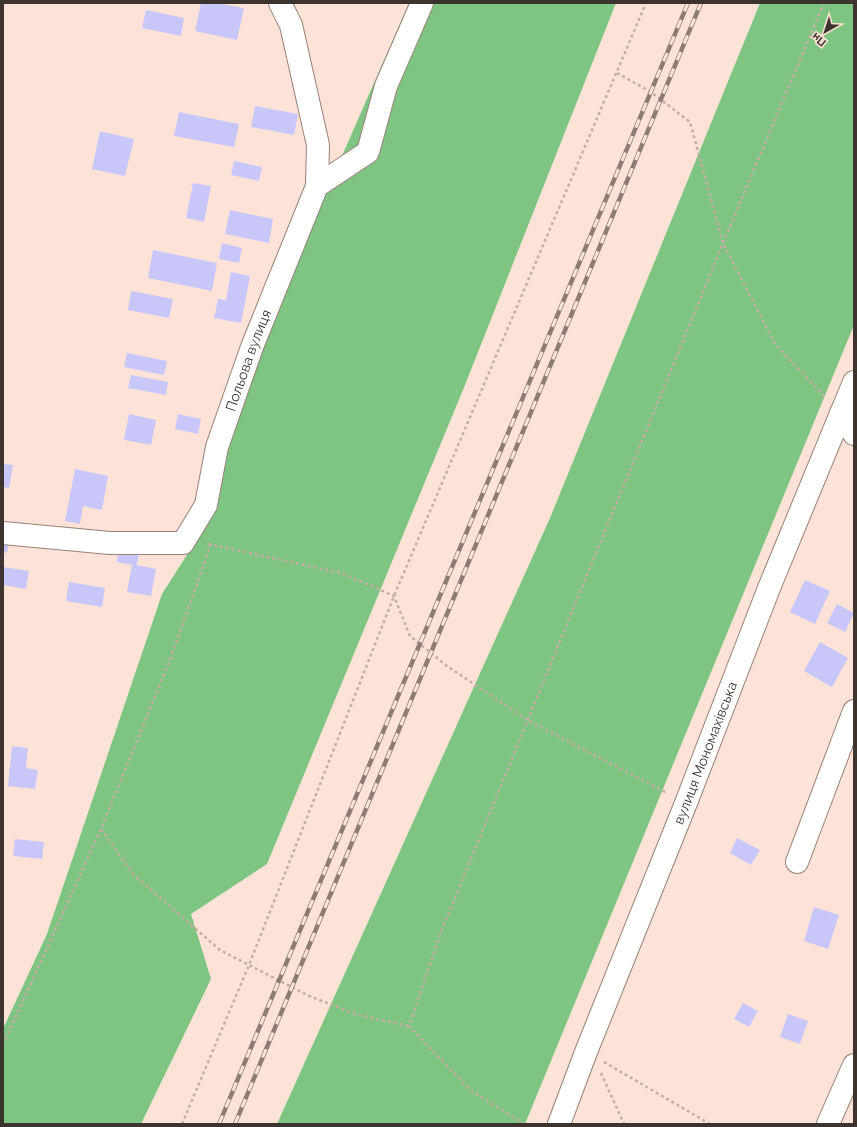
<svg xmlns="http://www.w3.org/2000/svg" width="857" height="1127" viewBox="0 0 857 1127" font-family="Raleway,sans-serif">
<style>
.forest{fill:#7ec584}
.building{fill:#c9c7fa}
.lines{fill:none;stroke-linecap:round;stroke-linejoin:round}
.street-casing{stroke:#988176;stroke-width:24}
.path{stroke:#c3aea4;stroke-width:2.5;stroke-dasharray:3 3;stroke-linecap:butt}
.street{stroke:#fff;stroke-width:22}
.rail-casing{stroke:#8c7c74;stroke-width:4.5}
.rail{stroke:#fde3d7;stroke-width:3;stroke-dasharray:9;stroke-linecap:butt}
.labels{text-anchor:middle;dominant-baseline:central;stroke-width:4;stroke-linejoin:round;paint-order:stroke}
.street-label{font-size:14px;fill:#3d342f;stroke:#fde3d7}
</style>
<rect width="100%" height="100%" fill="#fde3d7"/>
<g class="forest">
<path d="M409 3H616L465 385 267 864 191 914 211 979 141 1124H3V1029L47 934 162 594 215 511 231 424 334 174Z"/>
<path d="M760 3H854V325L525 1124H277L550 518Z"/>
</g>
<g class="building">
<path d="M201 3H217L244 8 237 40 195 31Z"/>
<path d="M146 10 184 18 181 36 142 28Z"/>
<path d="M255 106 298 114 294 135 251 127Z"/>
<path d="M179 112 239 124 234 147 174 136Z"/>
<path d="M100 131 134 139 125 176 92 169Z"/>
<path d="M234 161 262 167 259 181 231 175Z"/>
<path d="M193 183 211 186 204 222 186 218Z"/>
<path d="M230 210 273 219 269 243 225 234Z"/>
<path d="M222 243 242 248 239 263 219 259Z"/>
<path d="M153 250 217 263 212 291 148 278Z"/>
<path d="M231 272 250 276 241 323 214 318 218 299 226 300Z"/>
<path d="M131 291 173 299 169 318 128 310Z"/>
<path d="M127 353 167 361 164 375 124 367Z"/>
<path d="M131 375 168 382 166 395 128 388Z"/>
<path d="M129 414 156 420 151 445 124 440Z"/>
<path d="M178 414 201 419 198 434 175 429Z"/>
<path d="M3 464 13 465 9 488 3 487Z"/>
<path d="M75 469 108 476 102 510 83 506 80 524 65 521Z"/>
<path d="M3 540 9 541 7 553 3 552Z"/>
<path d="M118 551 139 554 137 565 156 569 151 596 127 592 132 565 117 562Z"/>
<path d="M3 567 29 571 26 589 3 585Z"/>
<path d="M805 580 830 591 815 624 790 612Z"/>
<path d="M69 582 105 588 102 607 66 601Z"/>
<path d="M837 604 854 613 845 632 827 623Z"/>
<path d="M820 642 848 658 832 687 804 671Z"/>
<path d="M12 746 28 748 26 768 38 770 35 789 8 786Z"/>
<path d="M737 838 760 850 751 865 730 853Z"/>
<path d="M15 839 44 842 42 859 13 856Z"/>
<path d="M814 907 839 915 828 949 804 941Z"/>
<path d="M743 1003 758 1011 749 1027 734 1019Z"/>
<path d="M788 1014 808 1021 800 1044 780 1037Z"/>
</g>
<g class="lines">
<g class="street-casing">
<g id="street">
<path d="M317 186 368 152 386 86 422 3"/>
<path d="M841 413 854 434"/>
<path id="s1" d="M3 533 110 543H183L206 505 217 447 252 347 317 186 318 145 291 25 280 3"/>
<path d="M797 862 854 711"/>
<path id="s2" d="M559 1124 586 1052 686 803 769 588 854 382"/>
<path d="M828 1124 854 1065"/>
</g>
</g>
<g class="path">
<path d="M617 73 651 92 690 122 723 243 775 344 825 397"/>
<path d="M208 544 341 573 394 596 410 636 447 666 529 721 667 793"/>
<path d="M101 829 134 875 220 950 309 996 358 1015 409 1026"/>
<path d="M3 1045 101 829 170 660 211 544"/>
<path d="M604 1062 710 1124"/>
<path d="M601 1073 624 1124"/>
<path d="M182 1124 249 965 394 596 646 3"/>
<path d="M524 1124 470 1090 409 1026 441 932 723 243 824 3"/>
</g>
<use href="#street" class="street"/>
<g class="rail-casing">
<g id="rail">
<path d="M219 1124 688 3"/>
<path d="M235 1124 701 3"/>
</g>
</g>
<use href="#rail" class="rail"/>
</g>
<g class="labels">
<g class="street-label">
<text stroke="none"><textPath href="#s1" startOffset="376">Польова вулиця</textPath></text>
<text stroke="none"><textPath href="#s2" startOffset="399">вулиця Мономахівська</textPath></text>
</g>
</g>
<rect width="857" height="1127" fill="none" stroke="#3d342f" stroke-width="8"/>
<g transform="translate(825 32) rotate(219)" stroke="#fde3d7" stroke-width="3" paint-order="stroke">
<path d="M0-3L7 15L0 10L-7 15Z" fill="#3d342f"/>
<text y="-6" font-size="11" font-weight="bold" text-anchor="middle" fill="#3d342f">Пн</text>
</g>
</svg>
